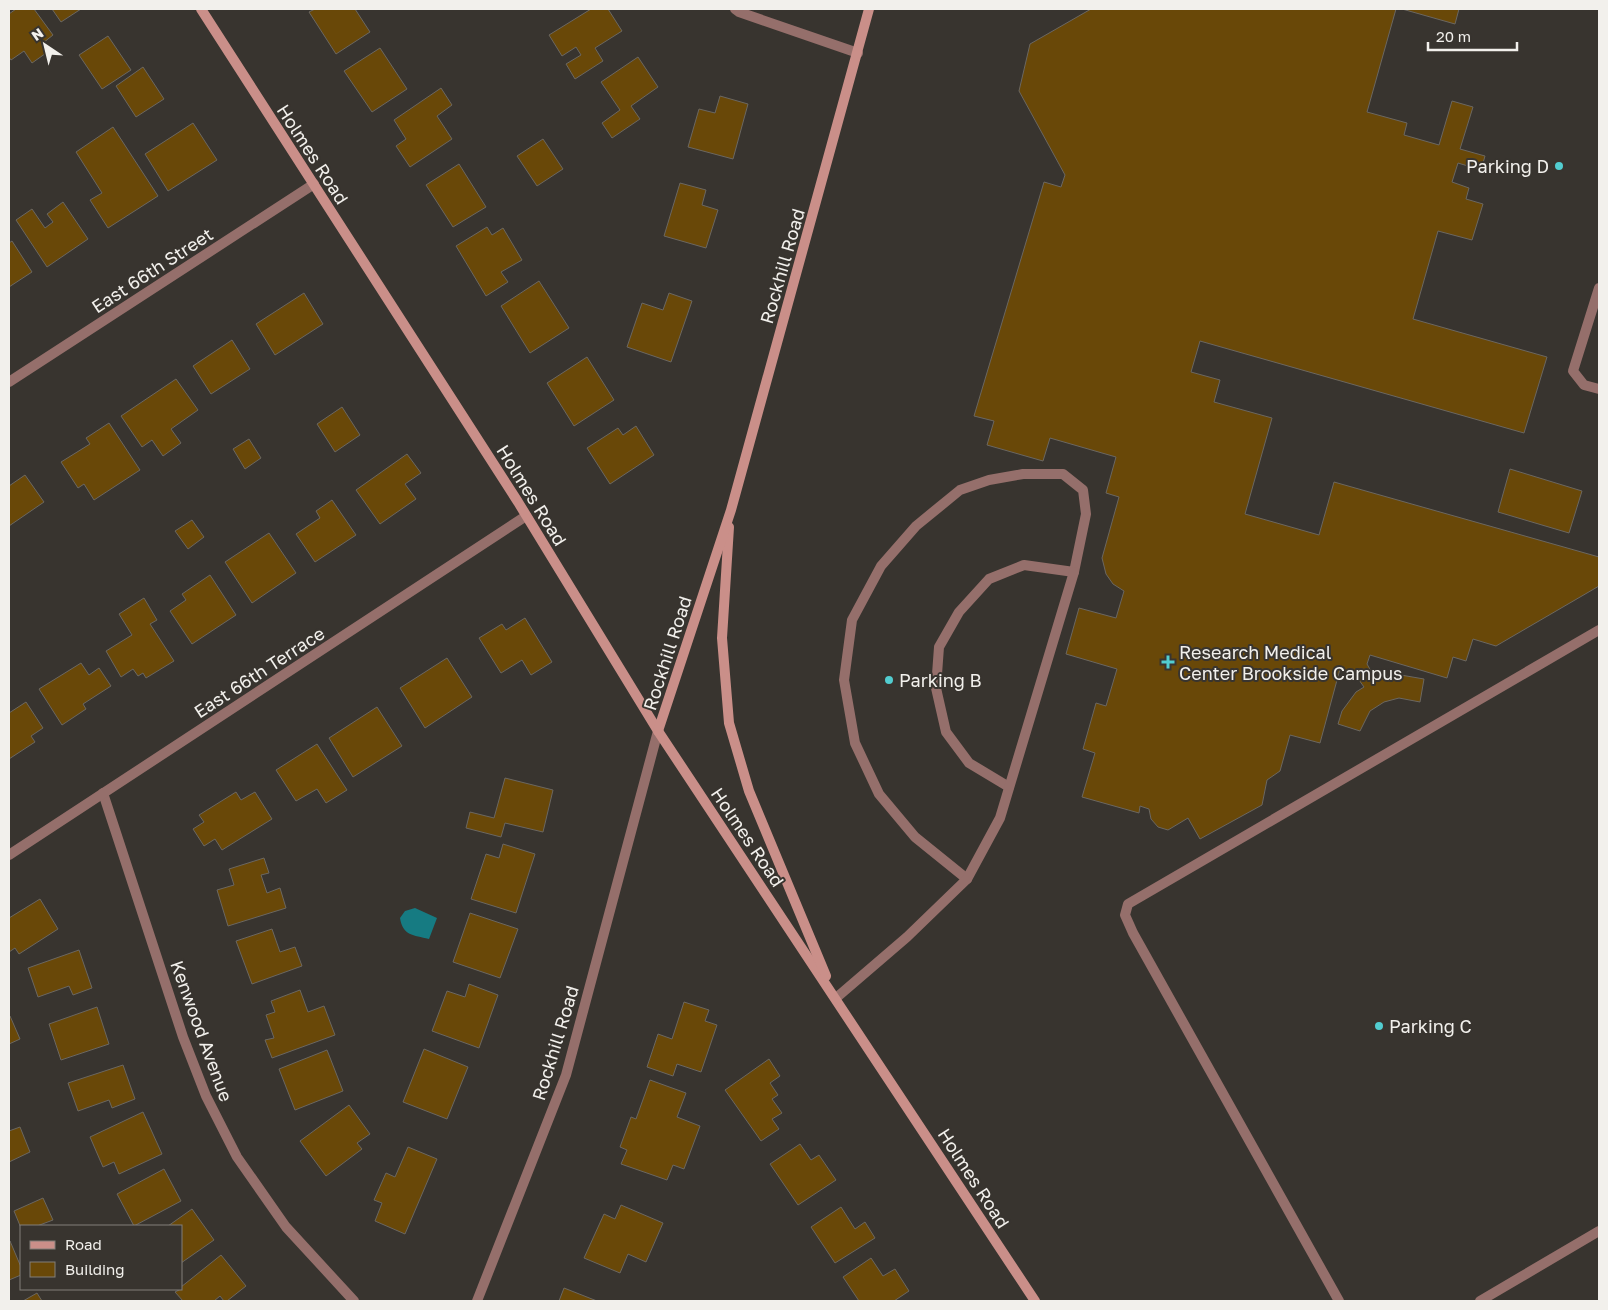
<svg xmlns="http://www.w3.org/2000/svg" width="1608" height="1310" viewBox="0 0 1608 1310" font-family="'Golos Text',sans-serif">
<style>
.water{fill:#167b82}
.building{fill:#694808;stroke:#6b6761}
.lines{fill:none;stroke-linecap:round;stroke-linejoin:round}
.lane{stroke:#956f6b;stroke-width:10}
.street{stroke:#956f6b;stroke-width:10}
.secondary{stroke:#ca8f89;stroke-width:10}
.poi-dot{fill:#52cdd0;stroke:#38342f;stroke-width:2}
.labels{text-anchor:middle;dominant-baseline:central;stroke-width:4;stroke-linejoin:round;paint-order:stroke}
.street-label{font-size:18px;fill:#f2f0ec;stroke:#38342f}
.poi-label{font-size:18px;fill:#f2f0ec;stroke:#38342f;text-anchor:start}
</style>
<rect width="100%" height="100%" fill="#38342f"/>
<path class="water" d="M415 908 437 918 429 939C413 935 403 936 400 918L405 911Z"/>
<g class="building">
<path d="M16 9H34L53 35 43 43 49 51 32 63 24 51 11 60 9 57V14Z"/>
<path d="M52 9H81L61 22Z"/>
<path d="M315 9H355L370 32 336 54 309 12Z"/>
<path d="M591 9H608L622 31 595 48 603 61 575 79 566 64 581 55 576 47 562 56 549 35Z"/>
<path d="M1091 9H1396L1367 112 1407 123 1404 135 1439 145 1452 101 1473 107 1460 149 1485 156 1481 170 1458 163 1452 182 1469 188 1466 199 1483 204 1472 240 1438 231 1413 319 1547 357 1524 433 1200 341 1191 372 1220 380 1214 402 1272 418 1245 514 1319 535 1334 482 1599 557V586L1496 646 1473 639 1466 661 1453 657 1447 678 1370 655 1367 664 1376 680 1395 674 1424 679 1420 702 1399 698 1384 702 1370 711 1360 731 1338 724 1342 711 1356 692 1364 687 1354 673 1340 669 1320 743 1290 735 1280 771 1267 780 1262 805 1200 839 1188 818 1168 830 1158 827 1151 819 1149 809 1140 806 1139 813 1082 797 1095 753 1083 749 1096 703 1106 706 1117 669 1066 654 1079 608 1116 618 1124 591 1113 584 1106 574 1102 558 1119 497 1106 493 1116 457 1050 438 1043 461 987 445 994 421 974 416 1044 182 1061 187 1065 175 1019 91 1030 44Z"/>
<path d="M1402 9H1459L1455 24Z"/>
<path d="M108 36 131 70 102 89 79 55Z"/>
<path d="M380 48 407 89 372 112 344 71Z"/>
<path d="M638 57 658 87 631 106 640 119 612 138 602 123 620 110 601 82Z"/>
<path d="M143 67 164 99 136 117 116 86Z"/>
<path d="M441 88 452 105 437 116 452 139 410 167 396 146 406 139 394 120Z"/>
<path d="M720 96 748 104 733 159 688 147 699 109 715 113Z"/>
<path d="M193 123 217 160 168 191 145 154Z"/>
<path d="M113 127 158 196 108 228 90 200 102 193 76 152Z"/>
<path d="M543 139 563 169 537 186 517 156Z"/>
<path d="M459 164 486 207 453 227 426 185Z"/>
<path d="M680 183 706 190 702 205 718 210 706 248 664 236Z"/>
<path d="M63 202 88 239 47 267 16 220 32 209 45 228 53 222 47 214Z"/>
<path d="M487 227 492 235 503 228 522 260 501 272 508 282 486 296 456 246Z"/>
<path d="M12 241 32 272 9 287V243Z"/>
<path d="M539 281 569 328 530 353 501 306Z"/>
<path d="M304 293 323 324 275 355 256 324Z"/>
<path d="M669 293 692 301 671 362 627 347 642 303 663 310Z"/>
<path d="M232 340 250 369 211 394 193 366Z"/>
<path d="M587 357 614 400 574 426 547 383Z"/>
<path d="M176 379 198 410 171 429 181 443 163 456 152 440 142 447 121 416Z"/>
<path d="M342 407 360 435 335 452 317 424Z"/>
<path d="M109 423 140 470 94 500 84 484 78 488 61 462 90 444 86 438Z"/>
<path d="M636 426 654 455 610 484 587 448 618 428 623 435Z"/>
<path d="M249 439 261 458 245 469 233 449Z"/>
<path d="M407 454 421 473 405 484 416 499 380 524 356 490Z"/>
<path d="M1510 469 1582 491 1569 533 1498 512Z"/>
<path d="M25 475 44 502 9 526V486Z"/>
<path d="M332 500 356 535 315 562 296 534 320 518 316 511Z"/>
<path d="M192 520 204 537 188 549 175 531Z"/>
<path d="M269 533 296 573 252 603 225 562Z"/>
<path d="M210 575 236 615 192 644 170 611 186 600 182 594Z"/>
<path d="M144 598 157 620 150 624 174 661 146 678 143 673 138 676 133 669 121 677 106 651 132 635 119 614Z"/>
<path d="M525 618 552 662 531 675 522 660 501 673 479 638 502 624 506 630Z"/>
<path d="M447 658 472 697 425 728 400 688Z"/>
<path d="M81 663 89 675 99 668 111 686 83 704 86 709 62 725 39 689Z"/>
<path d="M26 702 43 728 31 736 35 742 9 759V713Z"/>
<path d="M377 707 402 746 353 777 329 738Z"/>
<path d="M317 744 347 790 326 803 317 789 296 801 276 770Z"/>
<path d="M505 778 553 790 543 832 505 823 501 837 466 828 470 812 494 818Z"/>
<path d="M236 792 241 800 255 792 272 819 222 850 215 839 204 846 193 829 204 822 199 815Z"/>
<path d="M503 844 535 854 516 913 471 899 486 854 499 858Z"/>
<path d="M264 858 269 873 261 875 267 893 280 888 286 908 228 926 217 890 234 885 229 869Z"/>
<path d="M40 899 58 929 19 954 15 948 9 952V918Z"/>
<path d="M470 913 518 929 500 978 453 962Z"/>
<path d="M272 929 280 952 295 947 302 966 252 984 236 941Z"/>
<path d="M79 950 92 988 73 995 69 986 38 997 28 968Z"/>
<path d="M469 984 498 995 479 1048 432 1031 447 991 465 997Z"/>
<path d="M300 990 308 1012 324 1006 335 1035 272 1058 265 1040 274 1038 266 1015 275 1012 271 1001Z"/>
<path d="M684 1002 709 1010 705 1021 717 1025 701 1072 677 1064 673 1076 647 1067 658 1034 672 1039Z"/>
<path d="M97 1007 109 1044 61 1060 49 1024Z"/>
<path d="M9 1016H10L20 1039 9 1044Z"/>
<path d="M424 1049 468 1067 447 1119 403 1102Z"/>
<path d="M327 1050 343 1091 295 1110 279 1069Z"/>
<path d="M769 1059 780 1076 770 1083 778 1095 772 1099 782 1113 772 1119 779 1129 761 1141 725 1090Z"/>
<path d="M123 1065 135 1099 112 1108 109 1100 78 1111 68 1083Z"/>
<path d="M650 1080 686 1093 677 1117 700 1126 684 1169 673 1165 667 1180 621 1164 627 1150 620 1147 631 1117 636 1119Z"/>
<path d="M349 1105 370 1134 357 1143 362 1149 326 1176 300 1141Z"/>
<path d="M143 1112 162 1154 119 1174 114 1162 103 1167 90 1137Z"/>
<path d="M20 1127 30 1152 9 1162V1131Z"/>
<path d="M800 1144 811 1160 819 1155 836 1180 798 1205 770 1164Z"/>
<path d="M408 1147 437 1159 405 1234 375 1221 382 1203 374 1200 386 1173 395 1177Z"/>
<path d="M164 1169 181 1201 134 1226 117 1194Z"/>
<path d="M43 1198 53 1220 37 1226H21V1228L14 1211Z"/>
<path d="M621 1205 663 1223 646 1262 628 1254 620 1273 584 1258 604 1214 615 1219Z"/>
<path d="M841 1207 855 1229 865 1222 875 1238 835 1263 811 1227Z"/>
<path d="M192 1209 214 1240 181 1263V1226H168Z"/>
<path d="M10 1241 21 1267V1275L9 1280Z"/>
<path d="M221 1255 246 1286 227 1301H224L220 1296 214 1301H183L175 1292 181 1289V1287Z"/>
<path d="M871 1258 883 1276 895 1269 909 1291 894 1301H859L843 1277Z"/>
<path d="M564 1288 597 1301H559Z"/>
<path d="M37 1293 42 1301H23Z"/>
</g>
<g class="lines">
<g class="lane">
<path d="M1599 288 1573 371 1584 385 1599 389"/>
<path d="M967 879 915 837 879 794 855 743 844 680 852 620 881 566 916 526 960 490 989 480 1023 474H1063L1083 490 1086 514 1074 572 1024 565 989 579 959 612 939 647 936 688 946 732 969 763 1009 787"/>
<path d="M836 998 907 937 967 879 1000 818 1074 572"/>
<path d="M1339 1301 1133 933 1125 915 1128 904 1599 630"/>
<path d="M1480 1301 1599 1231"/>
</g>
<g class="street">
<path d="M735 9 739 12 858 53"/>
<path d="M9 382 314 184"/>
<path d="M103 793 183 1037 206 1096 237 1157 286 1227 354 1301"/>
<path d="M9 855 526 516"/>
<path d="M477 1301 566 1075 658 731"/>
</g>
<g class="secondary">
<path d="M201 9 518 502 658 731 1035 1301"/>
<path d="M729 527 722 638 729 723 749 791 826 976"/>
<path d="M658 731 731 510 869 9"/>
</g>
</g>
<g class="poi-dot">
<circle cx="1559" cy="166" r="5"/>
<path d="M1165.5 654.5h5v5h5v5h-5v5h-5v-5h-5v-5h5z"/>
<circle cx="889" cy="680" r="5"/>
<circle cx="1379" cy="1026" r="5"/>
</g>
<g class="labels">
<g class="street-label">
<text transform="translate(313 154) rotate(57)">Holmes Road</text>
<text transform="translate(782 266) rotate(-74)">Rockhill Road</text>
<text transform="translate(152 270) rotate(-33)">East 66th Street</text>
<text transform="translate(532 495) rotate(58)">Holmes Road</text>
<text transform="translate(667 653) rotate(-72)">Rockhill Road</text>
<text transform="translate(259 672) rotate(-33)">East 66th Terrace</text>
<text transform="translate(748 837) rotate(56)">Holmes Road</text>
<text transform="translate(202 1031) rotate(70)">Kenwood Avenue</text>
<text transform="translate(555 1043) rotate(-73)">Rockhill Road</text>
<text transform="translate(974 1178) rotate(57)">Holmes Road</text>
</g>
<g class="poi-label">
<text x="1549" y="166" text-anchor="end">Parking D</text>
<text x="1179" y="652">Research Medical<tspan x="1179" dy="21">Center Brookside Campus</tspan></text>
<text x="899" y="680">Parking B</text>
<text x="1389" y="1026">Parking C</text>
</g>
</g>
<rect width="1608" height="1310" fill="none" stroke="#f2f0ec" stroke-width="20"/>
<rect x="20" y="1225" width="162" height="65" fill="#38342f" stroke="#827f7b"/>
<rect x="30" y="1241" width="25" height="8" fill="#ca8f89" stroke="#827f7b"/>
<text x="65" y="1250" font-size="15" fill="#f2f0ec">Road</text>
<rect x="30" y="1262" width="25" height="15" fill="#694808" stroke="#827f7b"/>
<text x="65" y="1275" font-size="15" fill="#f2f0ec">Building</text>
<g transform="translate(45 45) rotate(325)" stroke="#38342f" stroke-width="4" paint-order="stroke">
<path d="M0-4L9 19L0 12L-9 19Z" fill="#f2f0ec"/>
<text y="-8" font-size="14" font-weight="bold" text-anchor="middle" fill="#f2f0ec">N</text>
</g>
<path d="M1428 42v8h89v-8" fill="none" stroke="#f2f0ec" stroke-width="2.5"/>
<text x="1436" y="42" font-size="15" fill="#f2f0ec" stroke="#38342f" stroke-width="4" paint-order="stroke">20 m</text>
</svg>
